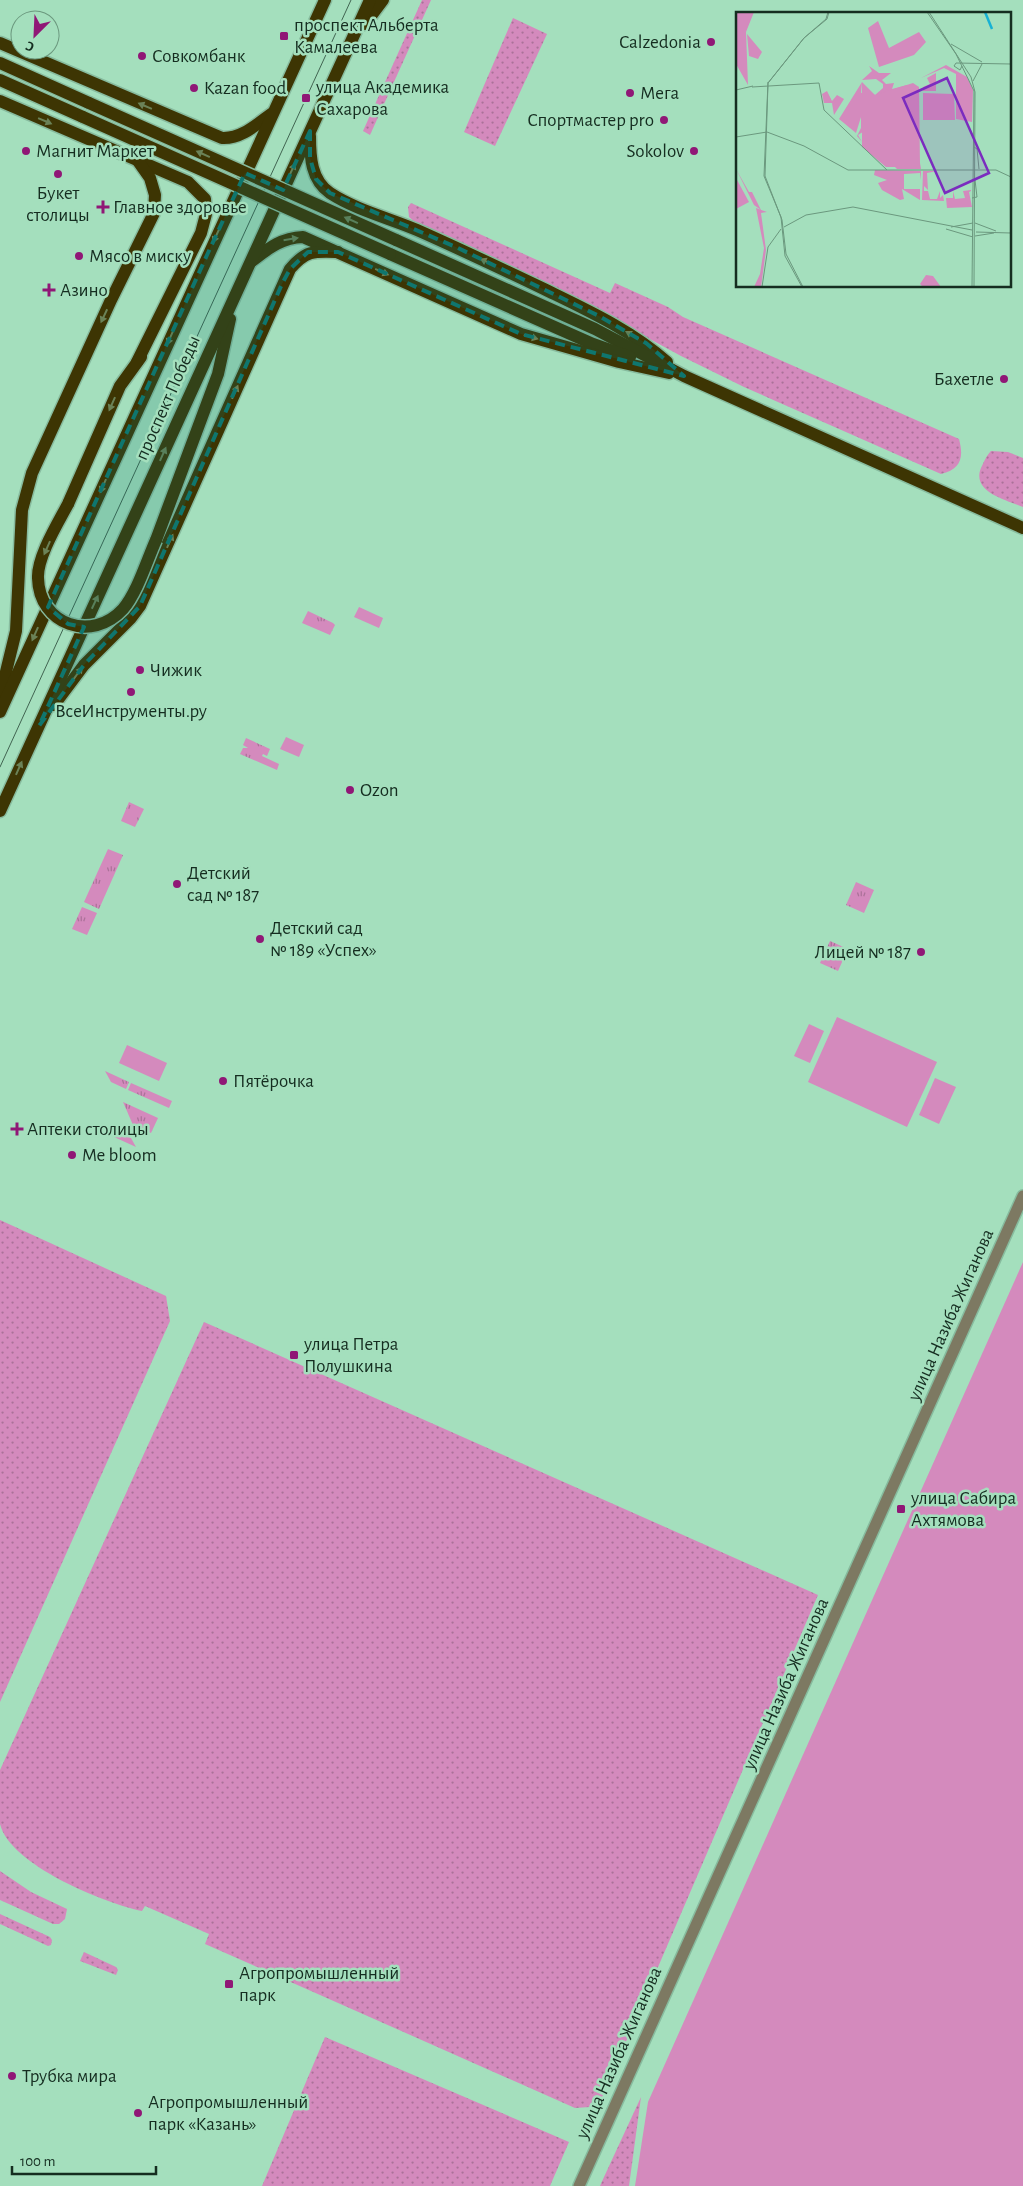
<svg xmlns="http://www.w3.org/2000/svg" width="1023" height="2186" viewBox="0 0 1023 2186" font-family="'Alegreya Sans',sans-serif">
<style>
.grass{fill:url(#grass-dots)}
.park{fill:url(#park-tufts)}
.pitch{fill:#d48abd}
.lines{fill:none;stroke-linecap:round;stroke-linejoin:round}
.minor-casing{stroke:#87bb9e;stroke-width:14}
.major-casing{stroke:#87bb9e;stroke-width:15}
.minor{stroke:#7d7962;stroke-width:11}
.major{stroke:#3d3503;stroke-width:12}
.tram{stroke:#416451;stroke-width:1}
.major-bridge-casing{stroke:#87bb9e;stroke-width:15;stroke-linecap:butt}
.major-bridge{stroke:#3d3503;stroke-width:12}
.oneway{fill:#6b8257}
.marked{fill:#0f766e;fill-opacity:0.2;stroke:#0f766e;stroke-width:4;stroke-dasharray:10 6;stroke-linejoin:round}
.poi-dot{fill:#901776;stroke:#a4dfbd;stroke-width:2}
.labels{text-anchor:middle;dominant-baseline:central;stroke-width:5;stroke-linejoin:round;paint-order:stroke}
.poi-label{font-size:19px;fill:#152d20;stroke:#a4dfbd;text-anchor:start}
.street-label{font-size:19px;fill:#152d20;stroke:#a4dfbd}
.inset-river{fill:none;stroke:#17b1d4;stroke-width:2.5}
.inset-road{fill:none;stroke:#6b987e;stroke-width:1}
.view{fill:#7b2cbf;fill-opacity:0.15;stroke:#7b2cbf;stroke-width:2.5}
.inset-edge{fill:none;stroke:#152d20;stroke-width:2.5}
</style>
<defs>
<pattern id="grass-dots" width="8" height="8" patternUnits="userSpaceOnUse" patternTransform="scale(1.25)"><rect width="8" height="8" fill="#d48abd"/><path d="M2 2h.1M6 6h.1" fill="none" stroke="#ab7199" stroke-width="1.8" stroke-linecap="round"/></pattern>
<pattern id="park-tufts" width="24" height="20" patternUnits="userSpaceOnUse" patternTransform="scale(1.25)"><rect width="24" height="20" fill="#d48abd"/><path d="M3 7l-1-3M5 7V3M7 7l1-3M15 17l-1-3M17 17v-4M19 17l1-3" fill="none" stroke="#ab7199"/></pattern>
</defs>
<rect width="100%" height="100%" fill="#a4dfbd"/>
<g class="grass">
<path d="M422 0H431L370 135 363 131Z"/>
<path d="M513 18 547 34 495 146 464 132Z"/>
<path d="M411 203 610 293 615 283 668 307 683 317 959 439C964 458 961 469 941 474L744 387 681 356 543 281 416 223 409 217 408 207Z"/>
<path d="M991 451 1008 452 1023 458V507C1007 500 971 492 981 468 984 462 986 456 991 451Z"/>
<path d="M0 1220 166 1296 170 1321 0 1702Z"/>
<path d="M204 1322 818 1595 600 2102 590 2107 575 2108 205 1944 209 1934 145 1906 142 1911C104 1903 10 1865 0 1824 0 1810 0 1785 0 1770Z"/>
<path d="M0 1871 31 1892 67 1909 65 1919 59 1924H53L0 1900Z"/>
<path d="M0 1914 50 1937 52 1940 51 1945 48 1946 0 1924Z"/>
<path d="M84 1952 116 1967 118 1970 116 1975 80 1961Z"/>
<path d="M325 2037 569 2142 550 2186H262Z"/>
<path d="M641 2097 629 2186H600L604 2177Z"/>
</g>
<g class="park">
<path d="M308 611 333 623 335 625 330 635 302 623Z"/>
<path d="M246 738 270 749 267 756 263 754 262 756 279 764 277 770 240 754 243 748H248L243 745Z"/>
<path d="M129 802 144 809 135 827 121 821Z"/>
<path d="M108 849 123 855 99 909 84 902Z"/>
<path d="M856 882 874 890 864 913 846 905Z"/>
<path d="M82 907 97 913 87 935 72 929Z"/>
<path d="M830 941 848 949 838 971 820 963Z"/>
<path d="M105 1071 129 1082 126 1089 111 1082Z"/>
<path d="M131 1083 172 1101 169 1108 128 1090Z"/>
<path d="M123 1102 158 1118 151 1133 133 1125Z"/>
<path d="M117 1131 131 1138 136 1147 114 1137Z"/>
</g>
<g class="pitch">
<path d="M359 607 383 618 379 628 354 617Z"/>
<path d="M286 737 304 745 299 757 280 749Z"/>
<path d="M837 1017 937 1062 907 1127 808 1082Z"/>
<path d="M809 1024 824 1031 810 1063 794 1056Z"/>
<path d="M127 1045 167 1063 159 1081 119 1063Z"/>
<path d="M935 1078 956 1087 939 1124 919 1115Z"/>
<path d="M1023 1262V2186H635L648 2102Z"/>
</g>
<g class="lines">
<g class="minor-casing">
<path id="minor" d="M579 2186 1023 1196"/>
</g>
<g class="major-casing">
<g id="major">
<path d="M365 24 383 0"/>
<path d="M0 43 222 138C241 139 256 125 271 114"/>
<path d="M0 63 89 103"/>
<path d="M0 80 83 117"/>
<path d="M0 101 188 182 205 199 206 214 201 233 137 362"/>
<path d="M310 136C310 157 311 180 330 193 356 210 389 218 417 230 460 249 502 269 544 289 587 310 631 330 667 362"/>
<path d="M396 240 595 329 684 376 1023 528"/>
<path d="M390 254 593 344 630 357"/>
<path d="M252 261C269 248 281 238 303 237L521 334 619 362 669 373"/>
<path d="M68 504 120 386 141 357"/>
<path d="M156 540 218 374 230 319"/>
<path d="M0 696 16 631 22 510 32 473 111 300 154 213 155 195 150 178 138 161"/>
<path d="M54 705 84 665 131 618 140 606 290 269C306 250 314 251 338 252"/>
<path d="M0 712 325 0"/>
<path d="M0 811 370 0"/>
</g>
</g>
<use href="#minor" class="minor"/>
<use href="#major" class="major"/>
<path class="tram" d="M0 767 351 0"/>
<g class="major-bridge-casing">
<g id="major-bridge">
<path d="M89 103 396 240"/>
<path d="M83 117 390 254"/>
<path d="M68 504C58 523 37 557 38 578 39 625 92 643 123 609 137 593 147 560 156 540"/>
</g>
</g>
<use href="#major-bridge" class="major-bridge"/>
</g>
<defs><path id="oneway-solid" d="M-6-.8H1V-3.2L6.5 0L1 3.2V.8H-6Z" transform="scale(1.25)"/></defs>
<g class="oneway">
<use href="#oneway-solid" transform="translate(145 106) rotate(-157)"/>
<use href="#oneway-solid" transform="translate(45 121) rotate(23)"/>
<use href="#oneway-solid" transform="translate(203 154) rotate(-156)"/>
<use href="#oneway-solid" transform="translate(292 170) rotate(-65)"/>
<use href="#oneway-solid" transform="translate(351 220) rotate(-156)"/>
<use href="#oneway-solid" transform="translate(216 236) rotate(115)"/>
<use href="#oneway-solid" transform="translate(291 239) rotate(-9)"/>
<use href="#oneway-solid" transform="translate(487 262) rotate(-154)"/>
<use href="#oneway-solid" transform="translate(382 272) rotate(24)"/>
<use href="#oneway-solid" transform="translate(104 316) rotate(115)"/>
<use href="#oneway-solid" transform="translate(632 335) rotate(-150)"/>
<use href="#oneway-solid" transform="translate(531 337) rotate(16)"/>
<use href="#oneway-solid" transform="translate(170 338) rotate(114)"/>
<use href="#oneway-solid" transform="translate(235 392) rotate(-66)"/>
<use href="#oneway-solid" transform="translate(112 404) rotate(114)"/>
<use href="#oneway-solid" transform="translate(163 454) rotate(-66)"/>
<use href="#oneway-solid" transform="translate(103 486) rotate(114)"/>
<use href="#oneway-solid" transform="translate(170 541) rotate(-66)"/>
<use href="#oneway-solid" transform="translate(47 548) rotate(114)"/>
<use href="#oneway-solid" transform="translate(95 602) rotate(-65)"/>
<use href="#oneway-solid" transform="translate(35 634) rotate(114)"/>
<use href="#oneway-solid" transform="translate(78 673) rotate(-54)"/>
<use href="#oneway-solid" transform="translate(19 768) rotate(-66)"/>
</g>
<path class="marked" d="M310 131V158L316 179 330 193 458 248 599 316 646 343 684 376 521 334 338 252H308L290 269 282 284 140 606 84 665 39 726 84 627 68 624 48 607 207 255 245 173 283 190Z"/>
<g class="poi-dot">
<rect x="279" y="31" width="10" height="10" rx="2.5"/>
<circle cx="711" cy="42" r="5"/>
<circle cx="142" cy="56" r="5"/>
<circle cx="194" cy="88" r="5"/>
<circle cx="630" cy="93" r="5"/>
<rect x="301" y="93" width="10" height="10" rx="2.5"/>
<circle cx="664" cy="120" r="5"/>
<circle cx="26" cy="151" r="5"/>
<circle cx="694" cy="151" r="5"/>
<circle cx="58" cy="174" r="5"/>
<path d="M100.5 199.5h5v5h5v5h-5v5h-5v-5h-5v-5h5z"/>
<circle cx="79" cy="256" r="5"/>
<path d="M46.5 282.5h5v5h5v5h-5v5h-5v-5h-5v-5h5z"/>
<circle cx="1004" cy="379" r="5"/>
<circle cx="140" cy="670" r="5"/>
<circle cx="131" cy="692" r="5"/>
<circle cx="350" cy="790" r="5"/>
<circle cx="177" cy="884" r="5"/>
<circle cx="260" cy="939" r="5"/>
<circle cx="921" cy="952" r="5"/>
<circle cx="223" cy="1081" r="5"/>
<path d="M14.5 1121.5h5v5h5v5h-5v5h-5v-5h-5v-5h5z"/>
<circle cx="72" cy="1155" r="5"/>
<rect x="289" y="1350" width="10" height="10" rx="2.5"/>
<rect x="896" y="1504" width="10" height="10" rx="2.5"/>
<rect x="224" y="1979" width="10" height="10" rx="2.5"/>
<circle cx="12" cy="2076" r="5"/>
<circle cx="138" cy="2113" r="5"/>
</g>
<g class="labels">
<g class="poi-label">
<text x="294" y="25">проспект Альберта<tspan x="294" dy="22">Камалеева</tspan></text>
<text x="701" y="42" text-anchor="end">Calzedonia</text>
<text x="152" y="56">Совкомбанк</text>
<text x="316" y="87">улица Академика<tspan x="316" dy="22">Сахарова</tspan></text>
<text x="204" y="88">Kazan food</text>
<text x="640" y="93">Мега</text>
<text x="654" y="120" text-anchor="end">Спортмастер pro</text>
<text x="36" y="151">Магнит Маркет</text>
<text x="684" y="151" text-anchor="end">Sokolov</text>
<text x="58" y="193" text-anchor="middle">Букет<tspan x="58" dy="22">столицы</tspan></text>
<text x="113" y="207">Главное здоровье</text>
<text x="89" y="256">Мясо в миску</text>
<text x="60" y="290">Азино</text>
<text x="994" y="379" text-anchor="end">Бахетле</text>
<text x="150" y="670">Чижик</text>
<text x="131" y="711" text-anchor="middle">ВсеИнструменты.ру</text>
<text x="360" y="790">Ozon</text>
<text x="187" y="873">Детский<tspan x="187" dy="22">сад № 187</tspan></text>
<text x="270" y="928">Детский сад<tspan x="270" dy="22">№ 189 «Успех»</tspan></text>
<text x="911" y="952" text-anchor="end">Лицей № 187</text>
<text x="233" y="1081">Пятёрочка</text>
<text x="27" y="1129">Аптеки столицы</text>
<text x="82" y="1155">Me bloom</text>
<text x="304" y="1344">улица Петра<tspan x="304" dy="22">Полушкина</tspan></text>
<text x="911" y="1498">улица Сабира<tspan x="911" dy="22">Ахтямова</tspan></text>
<text x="239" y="1973">Агропромышленный<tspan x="239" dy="22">парк</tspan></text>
<text x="22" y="2076">Трубка мира</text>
<text x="148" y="2102">Агропромышленный<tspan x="148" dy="22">парк «Казань»</tspan></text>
</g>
<g class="street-label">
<text transform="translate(168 398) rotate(-66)">проспект Победы</text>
<text transform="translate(951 1315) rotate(-66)">улица Назиба Жиганова</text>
<text transform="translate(786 1684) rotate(-66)">улица Назиба Жиганова</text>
<text transform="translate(619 2053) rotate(-66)">улица Назиба Жиганова</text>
</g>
</g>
<g transform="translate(736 12)">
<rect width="275" height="275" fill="#a4dfbd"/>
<path d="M142 9 153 36 183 20 190 30 178 43 143 55 132 16ZM11 22 26 40 22 47 13 44ZM210 53 231 65 237 78 236 110 220 107V62L208 56 185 66ZM133 54 143 61H155L146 68 150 72 158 71 156 77 171 73 185 157H161L157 153 140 90 134 80 139 83 147 76V72L140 67 126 68 136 59ZM200 61V79H187V75L194 72 191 66ZM126 70 125 81 129 80 138 103V109L134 106 133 122 130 118 122 123 126 130 121 124 125 116V105L120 121 103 107ZM91 79 96 89 101 83 108 87 98 103 96 91H88L86 82ZM187 81 218 82 219 108H187ZM139 158 185 159V168L184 161 168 162V177H184V188L166 177 168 187 164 188 146 178 142 171 151 168 138 163ZM187 159H201L191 161 192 178 188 174V179H192L194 187H201L204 179V186L207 183 208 189 186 188ZM235 162V179L233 180 236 195 211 196 210 186H217V179L219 187 229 186 227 179 235 178ZM0 166 13 190 0 197Z" fill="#d48abd"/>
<path d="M0 157 13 180H16L25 198 18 193ZM20 196 31 200 25 201 30 238 25 275H18L24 262 28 236ZM190 263 197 264 205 275H187L184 272Z" fill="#d48abd"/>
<path d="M0 0H18L10 20 12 73 0 52Z" fill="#d48abd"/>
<path d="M126 70 139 83 177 71 183 75 184 155H150L126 135Z" fill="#d48abd"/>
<path class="inset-river" d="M249 0 256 17"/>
<path class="inset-road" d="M191 0 220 42 238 79 236 275M193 0 235 65 239 80 238 275M215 32 246 50M226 54 224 58 218 54 220 51 275 52M237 69 246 52M32 70 28 164 45 205 49 244 66 275M32 71 68 26 91 7 93 0M16 75 83 71 88 98 151 158M0 78 17 74M0 125 31 120 68 134 112 158H260L275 165M238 135 241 137 243 157M236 186 241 185 239 168M239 211 260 219M48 215 70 203 117 195 236 218M215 215 237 211M210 217 237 225M240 220 275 221M239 224 258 221M26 275 32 235 45 217M67 275 50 242 46 208 29 164 32 71 68 26 90 7 92 0"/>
<path class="view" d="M211 66 253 161 209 181 167 86Z"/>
<rect width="275" height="275" class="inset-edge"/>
</g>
<g transform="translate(35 35) rotate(204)"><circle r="24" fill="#a4dfbd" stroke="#6b987e"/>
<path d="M0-4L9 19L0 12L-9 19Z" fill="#901776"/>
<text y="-8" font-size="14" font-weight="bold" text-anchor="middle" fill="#152d20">С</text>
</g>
<path d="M12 2166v8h144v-8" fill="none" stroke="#152d20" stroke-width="2.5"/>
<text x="20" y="2166" font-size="15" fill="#152d20" stroke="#a4dfbd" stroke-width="4" paint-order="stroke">100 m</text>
</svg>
